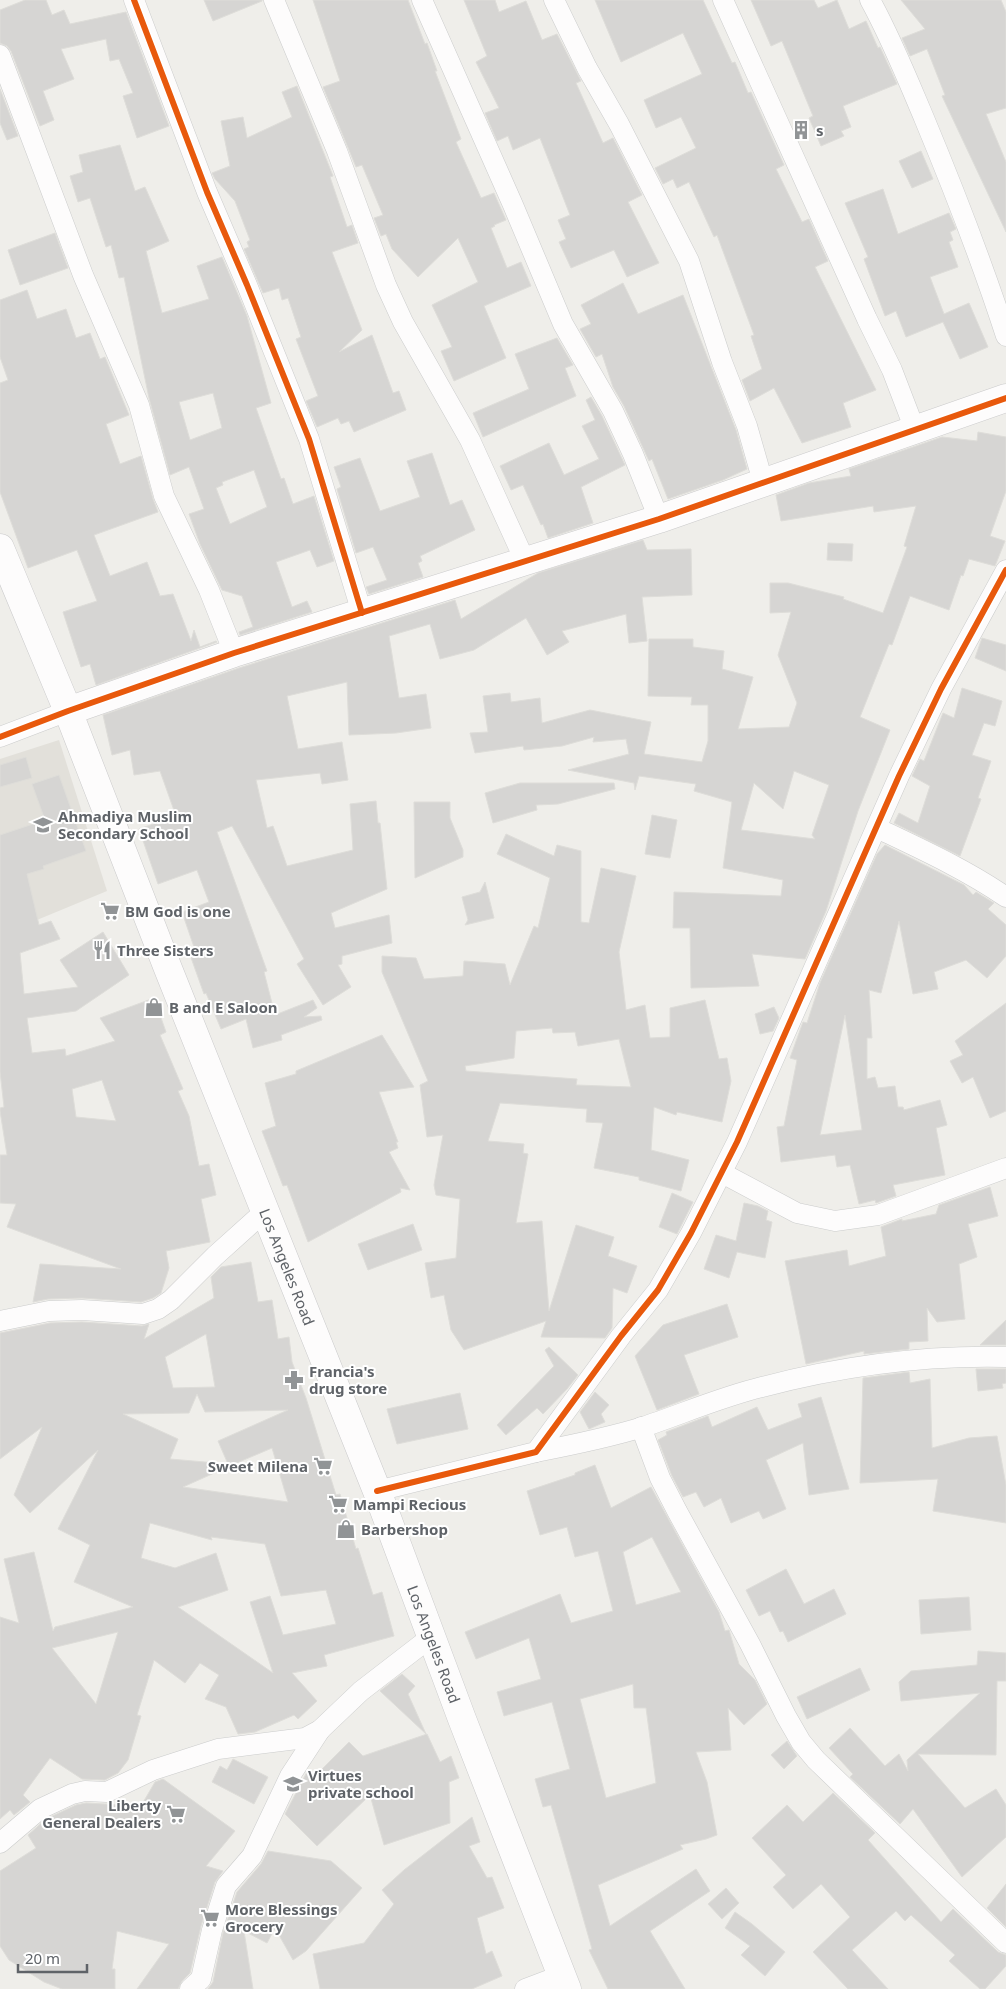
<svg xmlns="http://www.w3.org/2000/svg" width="1006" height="1989" viewBox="0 0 1006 1989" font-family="'Noto Sans',sans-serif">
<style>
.education{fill:#e2e0da}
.building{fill:#d6d5d3;stroke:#deddd9;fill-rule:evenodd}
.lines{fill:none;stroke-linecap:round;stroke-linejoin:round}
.street-casing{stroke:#cbcccc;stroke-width:21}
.secondary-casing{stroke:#cacacb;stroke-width:29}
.street{stroke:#fdfcfc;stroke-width:20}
.secondary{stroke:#fdfcfc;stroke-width:28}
.cycleway-casing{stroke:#fff;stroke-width:9}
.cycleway{stroke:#e8590c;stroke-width:6}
.labels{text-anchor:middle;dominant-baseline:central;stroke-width:4;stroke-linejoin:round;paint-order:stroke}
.poi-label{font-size:15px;font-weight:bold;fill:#5f6368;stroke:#fff;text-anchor:start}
.street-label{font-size:15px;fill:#5f6368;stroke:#fff}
</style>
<rect width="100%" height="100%" fill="#efeeea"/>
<path class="education" d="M59 740 107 891 20 927 0 910V759Z"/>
<g class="building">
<path d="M25 0H46L52 15 64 10 70 24 126 12 169 126 137 138 123 96 133 93 119 59 110 61 106 39 61 49 74 79 43 91 54 120 40 126 11 51 7 46 0 43V10Z"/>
<path d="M204 0H262V1L213 21Z"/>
<path d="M313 0H408L425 44 427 43 437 71H435L461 139 456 142 481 198 494 193 506 220 494 225 495 226 491 228 507 268 521 262 531 286 484 306 506 358 454 381 441 351 452 347 432 305 478 282 458 238 418 277 392 249 386 234 381 236 374 218 383 215 362 165 356 167 323 87 340 81Z"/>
<path d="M464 0H495L499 12 526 1 542 40 557 34 581 81 576 83 603 143 613 138 642 195 628 202 659 263 627 277 614 250 571 268 559 242 566 239 558 220 570 215 540 138 513 150 508 136 497 141 485 113 499 108 476 62 487 56Z"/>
<path d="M595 0H703L732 63 735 62 748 93 751 92 784 165 776 169 802 222 809 219 828 261 815 267 876 390 843 403 851 427 802 443 774 388 750 401 742 380 762 369 751 336 754 335 717 235 714 237 689 182 677 188 673 179 663 184 655 168 696 148 681 117 656 128 644 100 702 74 683 33 621 62Z"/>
<path d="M751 0H814L818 8 837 0 849 29 866 21 878 48 880 47 897 84 843 106 851 127 841 131 844 136 821 146 809 118 813 116 782 41 771 46Z"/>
<path d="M901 0H1001L1006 12V108L986 114 1006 162V232L942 96 945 95 927 49 910 56 902 38 925 29Z"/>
<path d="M297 86 333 176 330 177 347 227 352 225 358 243 332 252 362 330 339 352 372 335 393 393 399 391 406 410 354 432 349 421 341 424 338 418 317 427 306 401 318 396 296 339 301 337 288 298 282 300 279 288 263 293 244 249 249 247 247 242 250 240 235 201 215 179 212 173 230 166 221 121 243 117 247 138 292 117 282 92Z"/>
<path d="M0 89 18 136 7 140 0 123Z"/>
<path d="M120 145 135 191 145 187 169 241 146 251 162 313 209 299 197 266 222 257 236 290 247 316 271 403 256 408 281 479 284 478 293 504 314 496 334 561 317 567 310 550 276 562 292 607 307 601 312 612 240 635 239 632 253 627 242 596 222 590 200 544 189 514 204 509 189 467 170 475 149 398 124 277 119 278 111 245 106 247 90 198 78 202 70 176 83 172 79 155ZM213 393 222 428 190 440 179 402ZM254 470 267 507 230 524 216 488 223 485 222 482Z"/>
<path d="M921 151 933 179 912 188 899 161Z"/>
<path d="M883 189 898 234 949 213 956 229 950 232 953 240 949 242 958 267 930 277 944 314 969 303 988 347 960 359 943 322 906 337 896 311 885 316 864 259 868 257 845 203Z"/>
<path d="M55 233 68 268 20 285 8 250Z"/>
<path d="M623 283 638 314 683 295 736 430 747 469 723 480 668 499 652 459 649 461 624 406 613 387 602 354 596 357 580 329 591 324 581 305Z"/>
<path d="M27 290 37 319 66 309 76 338 90 333 100 359 105 357 129 415 106 424 120 464 141 456 153 499 158 512 94 535 110 576 147 562 160 596 173 594 191 641 194 630 200 647 216 641 217 642 96 685 90 664 81 667 63 612 97 601 77 550 28 568 0 492V383L8 380 0 357V300Z"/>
<path d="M557 338 573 365 565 368 576 396 483 437 473 413 529 389 515 354Z"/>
<path d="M591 397 602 416 625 465 581 487 593 523 548 538 543 524 541 525 523 485 511 490 500 466 549 443 564 475 599 459 582 426 595 420 586 400Z"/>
<path d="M978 432 1006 437V491L990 536 1005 541 995 566 969 559 963 576 961 575 949 610 910 596 892 645 889 644 860 717 890 730 858 811 826 911 805 959 752 954 759 986 691 988 690 928H673L674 892 781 896 783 880 723 868 732 802 694 791 696 784 639 776 635 790 634 783 568 770 629 754 626 739 593 742 594 737 562 746 524 750 523 746 475 753 470 733 488 732 483 696 510 693 511 702 540 698 542 723 590 710 651 722 644 754 702 762 708 741V705H691L692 697 648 696 649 639H693V647L724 651 722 669 753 677 738 729 789 727 797 703 778 655 791 612 770 613V583H788L844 597 843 599 883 613 907 547 904 546 916 506 874 512 873 506 781 521 776 495 809 483 851 476 849 469 942 437 977 441ZM794 771 829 785 812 835 815 839 741 830 754 783 783 809Z"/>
<path d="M432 453 450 505 462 500 475 530 420 556 422 561 418 563 423 577 369 594 366 587 387 580 373 547 356 553 337 489 341 487 334 467 360 458 380 511 420 497 407 461Z"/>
<path d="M643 540 647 550 691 549 692 595 642 597 647 641 629 643 626 614 562 631 569 642 547 655 526 618 474 650 440 659 430 624 389 636 399 698 426 694 431 728 396 733 349 735 347 682 287 696 298 749 342 742 348 780 322 784 320 773 256 780 267 828 273 826 287 866 353 850 350 804 376 801 378 823H380L387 889 331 913 335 928 389 915 392 943 342 956V964L338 965 351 987 323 1005 297 964 304 959 232 826 217 832 267 971 264 972 275 1015 313 1000 317 1008 304 1017 321 1016 322 1020 281 1035 282 1040 253 1048 246 1019 221 1029 206 993 204 994 189 952 195 950 182 912 209 902 197 870 158 884 139 829 176 816 160 771 134 775 130 750 112 755 103 715 239 668 455 600 461 619 538 573Z"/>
<path d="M828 543 853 544 852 561 827 560Z"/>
<path d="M982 638 1006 645V671L975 658Z"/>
<path d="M962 688 1002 701 995 726 984 723 972 755 991 761 978 798 981 799 960 856 894 823 899 813 918 823 930 786 912 776 920 759 924 761 943 713 954 718Z"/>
<path d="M26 757 32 778 0 787V765Z"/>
<path d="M59 775 86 851 43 866 44 869 27 874 39 925 51 921 60 939 20 953 24 994 78 987 60 960 103 932 129 975 76 1011 27 1018 32 1053 65 1049 66 1056 115 1041 100 1018 154 998 166 1032 160 1035 183 1089 178 1091 189 1116 199 1166 209 1164 216 1195 201 1199 210 1242 166 1251 169 1268 161 1293 153 1298 141 1302 82 1298 48 1299 33 1302 40 1264 121 1269 7 1227 16 1204 0 1203V1155H7L0 1111V1108L4 1107 0 1072V835L45 820 32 784ZM102 1080 116 1121 76 1117 72 1089Z"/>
<path d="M520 783H614L615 789 558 804 536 805 537 810 493 823 485 793Z"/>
<path d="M414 802H450V818L463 850V857L415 878Z"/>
<path d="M652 815 677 820 670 858 645 854Z"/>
<path d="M506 834 554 856 557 845 581 851V922L589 923 601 868 636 876 619 952 626 1010 645 1005 650 1038 670 1037V1008L705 1000 719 1059 727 1058 731 1081 722 1122 677 1112 676 1115 654 1107 651 1150 689 1160 681 1191 639 1180V1177L594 1168 603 1123 586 1122 587 1109 500 1103 488 1141 524 1144 523 1153 528 1154 516 1223 542 1221 549 1311 576 1225 614 1237 608 1256 637 1266 627 1293 613 1288 612 1328 605 1338 541 1337 546 1321 464 1350 451 1330 444 1295 431 1298 425 1263 456 1258 460 1199 436 1195 434 1185 443 1135 427 1137 420 1085 428 1081 382 972V956L416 958 424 979 463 976 464 961 505 964 510 985 534 926 538 928 550 878 497 854ZM552 1028 553 1033 575 1032 578 1046 619 1039 631 1087 576 1085 577 1079 466 1071 465 1066 514 1058 516 1031Z"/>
<path d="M885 845 964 885 973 895 976 892 994 903 988 909 1006 925V956L987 978 966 960 934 972 938 989 913 994 899 921 881 993 869 990 872 1038H867V1079L875 1077 878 1088 895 1086 898 1107H903L904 1110 940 1100 947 1125 936 1128 945 1175 893 1185 896 1196 876 1203 875 1200 859 1204 850 1165 837 1167 835 1155 781 1162 777 1127 784 1126 797 1060 790 1058 803 1022 807 1023 820 983 877 854ZM845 1015 862 1130 820 1135Z"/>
<path d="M485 882 494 918 465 925 468 920 462 897 480 892Z"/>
<path d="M1006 1003V1111L990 1118 973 1077 962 1083 950 1061 963 1055 955 1041Z"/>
<path d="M774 1007 779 1018 773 1031 760 1034 755 1014Z"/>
<path d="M382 1035 414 1087 379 1092 398 1142H396L398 1148 389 1152 410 1190 400 1188 401 1192 308 1242 287 1185 283 1186 262 1131 276 1126 265 1083 296 1074V1071Z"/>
<path d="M990 1187 998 1216 968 1224 977 1257 959 1264 965 1319 937 1322 927 1308 928 1341 909 1342V1349L864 1354V1351L806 1364 785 1261 847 1250 849 1266 886 1256 881 1227 902 1219V1221L936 1214 939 1205Z"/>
<path d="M672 1193 693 1202 677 1234 659 1227Z"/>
<path d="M744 1203 758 1206 768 1211 766 1220 772 1222 765 1258 737 1252 729 1278 704 1269 716 1235 736 1241Z"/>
<path d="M413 1224 422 1250 368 1270 358 1244Z"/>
<path d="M251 1262 258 1302 272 1300 278 1339 289 1337 292 1362 306 1398 336 1495 340 1494 356 1549 358 1548 373 1595 382 1592 394 1636 324 1655 327 1666 292 1673 317 1701 298 1719 294 1715 255 1732 238 1734 226 1707 205 1699 219 1675 200 1663 185 1683 154 1660 137 1715 141 1716 128 1760 118 1773 105 1780 82 1779 50 1758 23 1795 30 1802 14 1815 10 1810 0 1819V1617L19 1623 4 1559 34 1552 53 1631 55 1627 133 1607 74 1582 90 1545 58 1529 98 1450 30 1513 14 1495 42 1427 0 1459V1333L50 1323 82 1322 142 1326 149 1324 144 1339 214 1298 211 1277 221 1267ZM206 1334 215 1387 173 1388 165 1357ZM197 1394 205 1412 288 1410 218 1441 228 1464 170 1459 178 1439 123 1414 189 1413ZM272 1448 288 1502 183 1487 232 1465ZM150 1523 212 1540 211 1537 265 1544 281 1596 326 1590 336 1624 283 1635 270 1596 250 1602 273 1673 178 1607 228 1590 216 1553 175 1568 141 1558ZM118 1632 96 1704 52 1648Z"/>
<path d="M727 1304 738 1337 684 1355 699 1394 657 1410 635 1356 663 1325Z"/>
<path d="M1006 1320V1345H980Z"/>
<path d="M549 1347 578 1375 567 1389 543 1414 537 1408 506 1435 497 1425 554 1366 545 1350Z"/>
<path d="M976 1369H1006V1383L1002 1384 1003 1388 978 1391Z"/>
<path d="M909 1372 910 1383 930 1379 932 1448 969 1438 997 1436 1006 1485V1523L933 1511 938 1479 860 1483 863 1378Z"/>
<path d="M595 1392 609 1405 601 1414 605 1422 589 1429 580 1412Z"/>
<path d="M460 1393 468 1429 397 1444 387 1409Z"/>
<path d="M821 1397 849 1489 809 1495 803 1443 766 1460 786 1509 763 1519 759 1511 731 1523 721 1498 704 1507 696 1492 683 1497 672 1476 658 1440 667 1435 666 1432 708 1416 712 1427 757 1407 768 1430 802 1417 798 1404Z"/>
<path d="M595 1465 611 1508 651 1487 719 1612 725 1631 729 1630 739 1664 755 1680 767 1704 744 1725 728 1708 731 1750 696 1752 707 1782 717 1835 706 1839 680 1845 683 1849 598 1885 610 1926 696 1869 710 1891 650 1931 685 1989H608L589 1950 592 1949 551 1805 543 1807 535 1779 570 1769 552 1702 504 1716 497 1692 541 1679 529 1638 476 1659 465 1632 560 1594 571 1623 613 1611 598 1551 575 1557 567 1527 540 1535 527 1491 575 1475V1473ZM652 1537 681 1592 636 1605 623 1552ZM633 1684 634 1708H646L656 1783 606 1798 580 1699Z"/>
<path d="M786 1569 804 1604 834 1589 846 1614 788 1642 783 1631 780 1632 770 1611 759 1616 746 1590Z"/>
<path d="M969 1597 971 1630 921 1634 919 1600Z"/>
<path d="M978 1651 1006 1653V1681H997L996 1755 918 1754 965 1808 996 1789 1006 1805V1837L962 1877 913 1809 900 1824 850 1777 853 1774 829 1748 850 1728 885 1766 899 1754 908 1771 907 1760 980 1693 901 1701 899 1682 911 1671 977 1665Z"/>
<path d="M860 1668 870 1690 807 1719 797 1697Z"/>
<path d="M402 1674 415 1686 408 1694 426 1734 380 1691Z"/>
<path d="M427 1734 440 1762 451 1756 459 1778 449 1782 450 1823 384 1845 370 1795 317 1846 285 1814 308 1770 314 1777 349 1742 363 1756Z"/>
<path d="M787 1741 797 1756 784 1769 771 1755Z"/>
<path d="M233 1759 268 1777 254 1804 212 1782 220 1766 227 1770Z"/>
<path d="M163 1779 235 1831 206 1866 223 1871 215 1882 201 1926 190 1973 182 1981 178 1989H137L169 1944 117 1931 112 1969H115V1989H62L44 1982 9 1960 0 1946V1871L36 1848 28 1835 46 1819 76 1805 86 1803 141 1806 155 1782Z"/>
<path d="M833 1793 875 1833 868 1840 941 1922 953 1909 998 1952 1006 1955V1966L985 1989H980L949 1961 955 1955 911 1915 905 1921 896 1911 852 1950 888 1989H848L813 1952 850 1917 821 1884 793 1909 773 1887 786 1875 752 1838 787 1805 803 1822Z"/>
<path d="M472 1817 480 1842 469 1846 487 1878 492 1877 504 1908 477 1918 486 1954 492 1951 502 1976 472 1989H320L313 1954 364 1943 394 1904 382 1890 404 1870Z"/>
<path d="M268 1851 331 1861 362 1888 306 1951 293 1960 275 1928 267 1943 244 1931 253 1989H208L213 1982 223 1933 237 1892 261 1864Z"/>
<path d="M1006 1884V1927L987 1908Z"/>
<path d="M726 1888 739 1903 722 1919 708 1904Z"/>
<path d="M735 1912 752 1924 785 1952 765 1976 741 1955 750 1946 725 1928Z"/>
</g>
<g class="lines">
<g class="street-casing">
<g id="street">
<path d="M134 0 207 192 247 285 309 439 362 613"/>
<path d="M274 0 337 151 386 285 403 322 470 440 525 561"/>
<path d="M422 0 513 205 563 324 613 411 633 454 659 519"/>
<path d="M554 0 587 68 619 124 689 261 722 362 747 426 763 482"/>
<path d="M723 0 867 319 892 370 915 430"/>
<path d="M870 0C891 38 907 78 924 118 954 190 982 262 1006 336"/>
<path d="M0 55 83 275 139 405 164 496 209 590 234 653"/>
<path d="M0 737 68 711"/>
<path d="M877 828C921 849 965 869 1006 897"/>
<path d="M722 1173 797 1213 835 1221 878 1215 1006 1168"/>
<path d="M0 1321 49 1311 82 1310 143 1314 158 1309 171 1300 215 1256 265 1211"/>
<path d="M641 1427 660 1478 677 1511 750 1644 786 1716 801 1742 816 1760 1006 1943"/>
<path d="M536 1452C572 1445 607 1438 643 1427 682 1414 721 1397 762 1387 842 1366 923 1355 1006 1357"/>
<path d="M377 1491 536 1452 621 1336 658 1290 691 1233 737 1142 899 776 941 689 1006 570"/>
<path d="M0 1843 40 1809 72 1794 85 1791 107 1792 153 1770 218 1749 305 1738 320 1730 361 1691 431 1637"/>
<path d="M190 1989 201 1979 212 1930 226 1886 252 1856 290 1776 320 1730"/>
<path d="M525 1989 562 1975"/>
</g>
</g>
<g class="secondary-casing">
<g id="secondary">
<path id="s1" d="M0 548 68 711 167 966 377 1491 462 1719 567 1989"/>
<path d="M68 711 234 653 659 519 1006 398"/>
</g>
</g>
<use href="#street" class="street"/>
<use href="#secondary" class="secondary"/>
<g class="cycleway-casing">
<g id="cycleway">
<path d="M134 0 207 192 247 285 309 439 362 613"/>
<path d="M0 737 68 711 234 653 659 519 1006 398"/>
<path d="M377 1491 536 1452 621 1336 658 1290 691 1233 737 1142 899 776 941 689 1006 570"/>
</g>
</g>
<use href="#cycleway" class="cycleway"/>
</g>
<defs>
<g id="building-bare" transform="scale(1.5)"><path d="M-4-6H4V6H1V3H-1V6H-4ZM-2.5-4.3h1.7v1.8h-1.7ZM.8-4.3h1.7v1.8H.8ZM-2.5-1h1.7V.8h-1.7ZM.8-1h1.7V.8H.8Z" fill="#919496" stroke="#fff" stroke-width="2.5" paint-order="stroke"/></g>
<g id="school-bare" transform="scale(1.5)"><path d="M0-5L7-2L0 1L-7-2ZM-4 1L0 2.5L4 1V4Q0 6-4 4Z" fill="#919496" stroke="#fff" stroke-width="2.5" paint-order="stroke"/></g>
<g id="supermarket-bare" transform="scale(1.5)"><path d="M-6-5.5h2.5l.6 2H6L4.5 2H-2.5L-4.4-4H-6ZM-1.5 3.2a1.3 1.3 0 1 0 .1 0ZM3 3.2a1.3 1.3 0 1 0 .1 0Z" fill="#919496" stroke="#fff" stroke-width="2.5" paint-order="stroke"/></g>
<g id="restaurant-bare" transform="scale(1.5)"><path d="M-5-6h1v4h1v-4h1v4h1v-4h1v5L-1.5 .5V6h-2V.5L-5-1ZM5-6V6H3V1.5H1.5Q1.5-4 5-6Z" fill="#919496" stroke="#fff" stroke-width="2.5" paint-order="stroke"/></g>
<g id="shop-bare" transform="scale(1.5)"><path d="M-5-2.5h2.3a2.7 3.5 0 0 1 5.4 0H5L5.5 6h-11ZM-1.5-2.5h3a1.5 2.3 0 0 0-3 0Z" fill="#919496" stroke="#fff" stroke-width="2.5" paint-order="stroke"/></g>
<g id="pharmacy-bare" transform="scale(1.5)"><path d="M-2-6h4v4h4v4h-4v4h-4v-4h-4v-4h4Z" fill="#919496" stroke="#fff" stroke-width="2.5" paint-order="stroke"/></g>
</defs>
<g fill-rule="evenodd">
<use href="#building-bare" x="801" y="130"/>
<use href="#school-bare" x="43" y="825"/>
<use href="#supermarket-bare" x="110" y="911"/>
<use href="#restaurant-bare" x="102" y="950"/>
<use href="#shop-bare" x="154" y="1007"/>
<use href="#pharmacy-bare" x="294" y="1380"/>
<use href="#supermarket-bare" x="323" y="1466"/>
<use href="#supermarket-bare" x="338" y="1504"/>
<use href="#shop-bare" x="346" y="1529"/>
<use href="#school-bare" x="293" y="1784"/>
<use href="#supermarket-bare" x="176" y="1814"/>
<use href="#supermarket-bare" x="210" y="1918"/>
</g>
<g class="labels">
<g class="poi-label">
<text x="816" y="130">s</text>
<text x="58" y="816">Ahmadiya Muslim<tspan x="58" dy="17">Secondary School</tspan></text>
<text x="125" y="911">BM God is one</text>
<text x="117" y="950">Three Sisters</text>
<text x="169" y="1007">B and E Saloon</text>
<text x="309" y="1371">Francia's<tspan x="309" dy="17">drug store</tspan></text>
<text x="308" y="1466" text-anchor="end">Sweet Milena</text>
<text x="353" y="1504">Mampi Recious</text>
<text x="361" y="1529">Barbershop</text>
<text x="308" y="1775">Virtues<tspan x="308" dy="17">private school</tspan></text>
<text x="161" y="1805" text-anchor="end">Liberty<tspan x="161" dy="17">General Dealers</tspan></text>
<text x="225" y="1909">More Blessings<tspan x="225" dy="17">Grocery</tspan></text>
</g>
<g class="street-label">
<text stroke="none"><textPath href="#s1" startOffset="774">Los Angeles Road</textPath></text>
<text stroke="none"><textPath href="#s1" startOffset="1179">Los Angeles Road</textPath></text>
</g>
</g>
<path d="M18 1964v8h69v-8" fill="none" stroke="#5f6368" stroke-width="2.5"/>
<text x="25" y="1964" font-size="15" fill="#5f6368" stroke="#ffffff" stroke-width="4" paint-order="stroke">20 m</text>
</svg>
